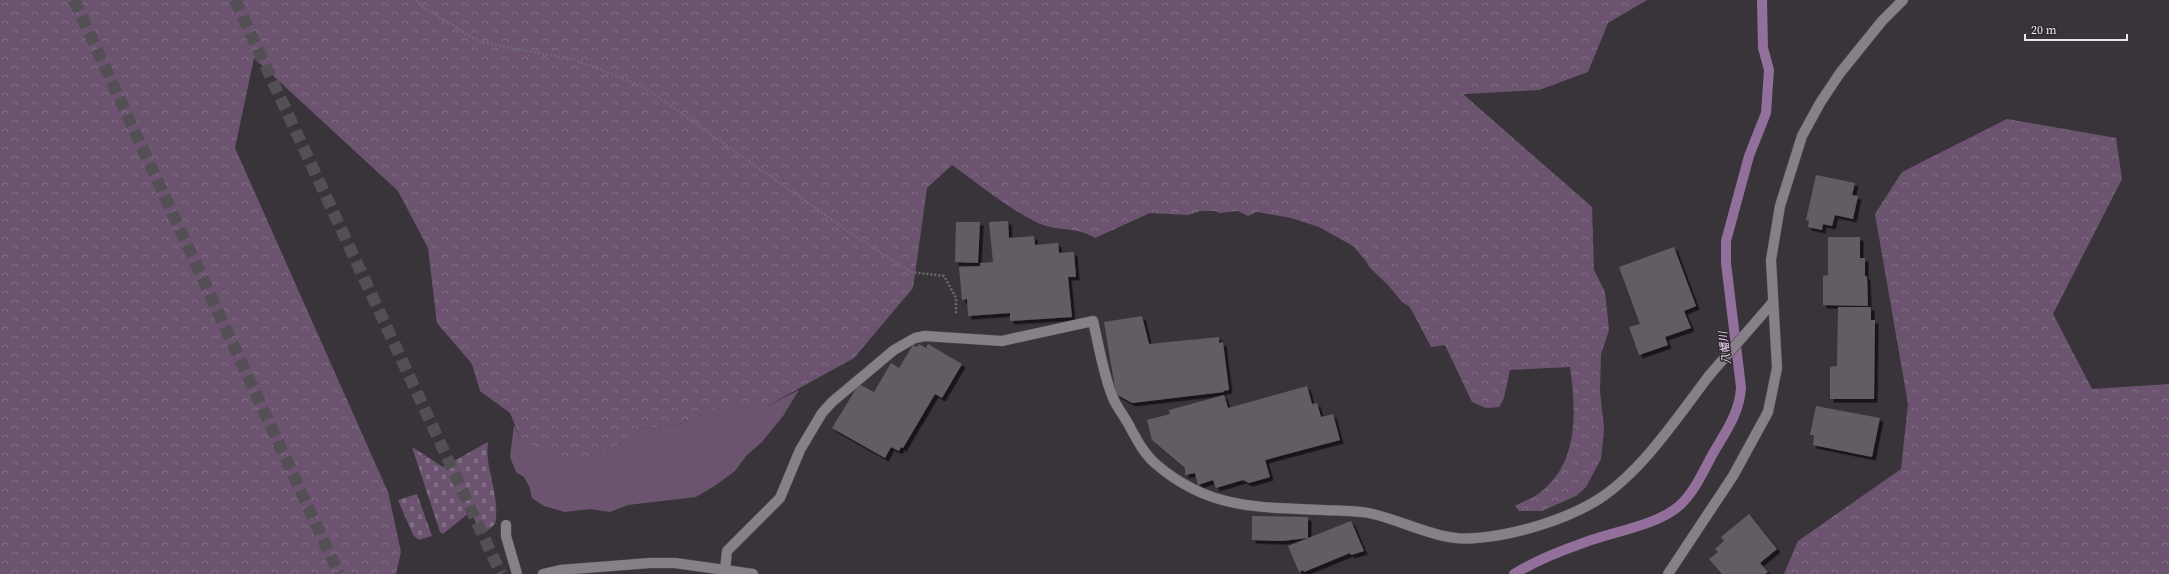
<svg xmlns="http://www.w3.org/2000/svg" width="2169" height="574" viewBox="0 0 2169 574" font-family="'Source Serif 4','Noto Sans JP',serif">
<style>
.grass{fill:#6c5471}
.forest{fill:url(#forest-crowns)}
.cemetery{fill:url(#cemetery-stones)}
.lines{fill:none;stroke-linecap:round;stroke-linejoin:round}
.stream{stroke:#93709b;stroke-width:10}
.building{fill:#625d63;filter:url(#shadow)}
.highway-tunnel{stroke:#534f54;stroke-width:12;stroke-dasharray:12 6;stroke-linecap:butt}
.lane-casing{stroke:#545155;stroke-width:11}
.street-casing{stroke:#545155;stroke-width:11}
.path{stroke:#6e6a6f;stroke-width:2.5;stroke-dasharray:2 2;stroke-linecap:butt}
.lane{stroke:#868188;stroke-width:10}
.street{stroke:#868188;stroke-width:10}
.labels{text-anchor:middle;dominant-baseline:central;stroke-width:3;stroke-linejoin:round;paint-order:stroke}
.water-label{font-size:11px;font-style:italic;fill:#f0d0f7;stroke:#2f2a2f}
</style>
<defs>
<pattern id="forest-crowns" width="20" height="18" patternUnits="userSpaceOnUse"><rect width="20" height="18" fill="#6c5471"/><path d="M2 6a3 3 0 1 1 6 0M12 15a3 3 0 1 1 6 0" fill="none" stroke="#816d85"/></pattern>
<pattern id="cemetery-stones" width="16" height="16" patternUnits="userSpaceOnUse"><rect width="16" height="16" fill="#6c5471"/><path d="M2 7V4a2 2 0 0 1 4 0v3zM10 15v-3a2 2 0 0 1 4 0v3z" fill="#816d85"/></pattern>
<filter id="shadow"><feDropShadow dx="3.5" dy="3.5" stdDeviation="0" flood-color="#0009"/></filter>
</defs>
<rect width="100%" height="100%" fill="#39343a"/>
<path class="grass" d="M799 390 783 416 762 442 746 456 735 471 716 485 696 497 628 505 610 512 590 509 565 512 544 506 532 498 529 486 524 477 516 472 510 457 514 425 520 437 609 451 641 429 684 423 721 406H767Z"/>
<g class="forest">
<path d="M0 0H1647L1608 23 1588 72 1539 90 1463 94 1592 207 1594 270 1605 292 1609 330 1601 354 1600 391 1604 429 1601 459 1586 487 1576 496 1542 511H1519L1515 506C1524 501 1534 498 1542 491 1579 462 1576 409 1570 367L1510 370 1504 398 1499 407 1486 408 1472 402 1445 345 1431 347 1410 307 1402 302 1388 285 1370 268 1366 261 1353 246 1319 227 1291 218 1257 212 1248 216 1238 211 1219 213 1216 211H1201L1188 215 1150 213 1095 238C1077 226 1055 232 1036 222 1006 207 980 185 952 165L927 188 913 288 854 358 767 406H721L684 423 641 429 609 451 586 462 565 459 534 446 520 437 510 413 480 391 472 364 437 323 428 248 398 191 254 58 235 148 388 492 401 552 396 574H0Z"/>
<path d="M2007 119 2116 138 2122 179 2053 314 2092 389 2169 384V574H1784L1798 541 1901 469 1908 404 1875 214 1902 172Z"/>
</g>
<g class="cemetery">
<path d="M488 442C484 469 501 495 495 524L483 534 470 512 443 534 440 532 412 447 443 467Z"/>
<path d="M417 494 432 536 419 540 413 535 398 500Z"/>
</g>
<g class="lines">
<path class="stream" d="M1514 574C1535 561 1560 551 1583 543 1611 532 1656 526 1679 506 1695 492 1704 469 1715 450 1727 430 1740 411 1741 387L1726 263V241L1749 156 1766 113 1769 70 1763 48 1762 0"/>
</g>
<g class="building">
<path d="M1816 175 1855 183 1852 195 1858 196 1853 219 1835 215 1832 226 1823 224 1822 230 1808 227 1809 221 1806 220Z"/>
<path d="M1008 221 1009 238 1034 236 1035 245 1058 243 1059 253 1074 252 1076 277H1068L1072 317 1010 321V313L968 316 967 299 962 300 959 267 980 266V263L993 262 989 222Z"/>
<path d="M956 222H980L978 263 955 262Z"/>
<path d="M1828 237H1860V258H1865V276H1867L1868 306 1823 305V276L1828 275Z"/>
<path d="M1674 247 1696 306 1684 311 1691 328 1665 337 1668 345 1639 355 1629 327 1640 324 1619 267Z"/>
<path d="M1838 307H1871V320H1875L1874 399H1830V367L1837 366Z"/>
<path d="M1142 316 1149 344 1219 337V343L1223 342 1229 390 1223 391 1224 392 1132 403 1116 394 1104 322Z"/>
<path d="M919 344 926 348 928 344 962 364 942 398 935 394 903 448 901 447 899 451 891 447 885 458 832 428 859 384 874 392 891 363 899 368 913 345 917 347Z"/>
<path d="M1307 386 1312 404 1317 403 1321 417 1333 414 1340 440 1265 460 1270 477 1249 483 1243 480 1216 488 1213 480 1198 485 1195 473 1185 475V468L1152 440 1147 420 1170 414 1169 410 1224 395 1228 408Z"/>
<path d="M1816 406 1880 418 1872 457 1813 445 1814 435H1810Z"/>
<path d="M1749 514 1777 549 1760 563 1768 572 1765 574H1722L1709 559 1718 552 1715 549 1724 541 1721 537Z"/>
<path d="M1252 516 1308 517V538L1282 541 1252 540Z"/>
<path d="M1351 521 1364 551 1351 555 1350 553 1304 572 1303 570 1299 572 1288 546Z"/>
</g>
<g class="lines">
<g class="highway-tunnel">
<path d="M74 0 339 574"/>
<path d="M235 0 501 574"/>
</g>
<g class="lane-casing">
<path id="lane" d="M506 525V536L517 574"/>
</g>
<g class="street-casing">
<g id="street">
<path d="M725 570 727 551 780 498 800 450 822 413 832 402 894 350 915 338 925 336 1002 341 1093 321C1099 346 1103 374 1113 398 1117 408 1126 418 1131 429 1138 442 1145 455 1157 465 1210 510 1259 507 1324 510 1340 511 1357 510 1373 514 1407 522 1440 542 1476 538 1515 535 1566 520 1599 499 1642 471 1677 418 1708 377 1729 352 1751 328 1772 303"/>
<path d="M543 574 560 570 650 563H675L753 574"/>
<path d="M1668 574 1733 476 1768 412 1777 368 1771 260 1780 206 1802 136 1820 103 1840 73 1882 21 1903 0"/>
</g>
</g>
<path class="path" d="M416 0 423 7 480 42 576 60 644 87 855 236 911 272 944 276 956 298V315"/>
<use href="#lane" class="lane"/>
<use href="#street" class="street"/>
</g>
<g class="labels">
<g class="water-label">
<text transform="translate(1725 348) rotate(-97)">八幡川</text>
</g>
</g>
<path d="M2025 34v6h102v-6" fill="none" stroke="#e9e6ea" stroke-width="2"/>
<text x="2031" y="34" font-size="12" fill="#e9e6ea" stroke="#2f2a2f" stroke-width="3" paint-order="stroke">20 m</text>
</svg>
